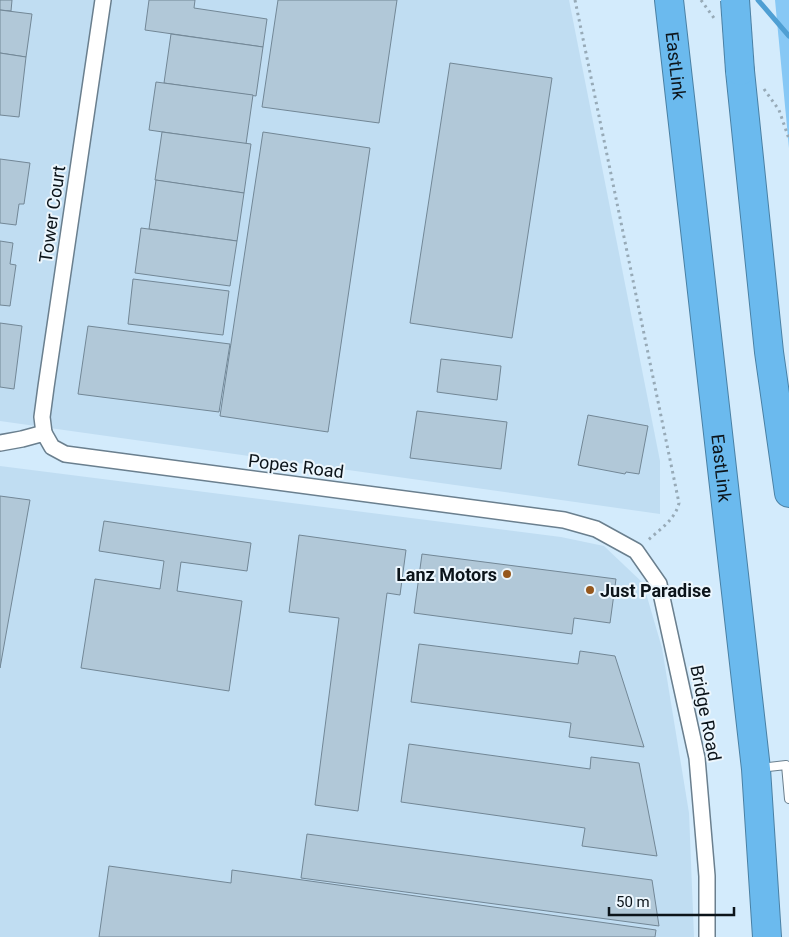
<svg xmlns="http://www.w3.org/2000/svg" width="789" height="937" viewBox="0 0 789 937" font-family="Roboto,sans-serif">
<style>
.built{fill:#c0ddf2}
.green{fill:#87c8f5}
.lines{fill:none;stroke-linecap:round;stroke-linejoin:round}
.stream{stroke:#4f9fd3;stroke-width:5}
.building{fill:#b1c8d8;stroke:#728796}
.lane-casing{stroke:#6a7f8e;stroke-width:10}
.street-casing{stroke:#6a7f8e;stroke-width:18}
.highway-casing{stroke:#4a80a4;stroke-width:30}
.path{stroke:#97aab7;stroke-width:3;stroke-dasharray:2.5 4;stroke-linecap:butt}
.lane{stroke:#fff;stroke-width:8}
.street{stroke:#fff;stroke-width:15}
.highway{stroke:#6bbaee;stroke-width:28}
.highway-bridge-casing{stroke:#4a80a4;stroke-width:30;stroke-linecap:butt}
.highway-bridge{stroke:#6bbaee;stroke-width:28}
.poi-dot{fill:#96581d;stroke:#ecf6fd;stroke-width:2}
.labels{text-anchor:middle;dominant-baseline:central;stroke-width:4;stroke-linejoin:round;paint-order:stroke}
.street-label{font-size:18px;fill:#0c141a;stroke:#ecf6fd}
.poi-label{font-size:18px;font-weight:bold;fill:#0c141a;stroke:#ecf6fd;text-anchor:end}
</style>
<rect width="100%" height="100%" fill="#d3ebfc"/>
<g class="built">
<path d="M0 0H569L660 461V514L0 421Z"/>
<path d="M0 466 561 537 604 546 643 583 662 648 689 813 694 937H0Z"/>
</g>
<path class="green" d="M775 0H789V148Z"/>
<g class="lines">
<path class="stream" d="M758 0 789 36"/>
</g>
<g class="building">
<path d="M0 0H12L11 11 0 10Z"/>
<path d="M149 0H195L194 8 267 19 263 47 145 30Z"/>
<path d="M278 0H397L379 123 262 107Z"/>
<path d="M0 10 32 14 26 57 0 53Z"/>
<path d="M171 34 263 47 256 96 164 83Z"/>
<path d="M0 53 26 57 19 117 0 115Z"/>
<path d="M450 63 552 78 512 338 410 323Z"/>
<path d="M156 82 253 95 246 144 149 130Z"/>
<path d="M162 132 251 144 244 193 155 180Z"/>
<path d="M263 132 370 148 328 432 220 416Z"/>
<path d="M0 159 30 163 24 204H19L16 225 0 223Z"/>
<path d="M156 180 244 193 237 241 149 229Z"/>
<path d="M141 228 237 241 230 286 135 273Z"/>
<path d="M0 241 13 243 10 264 16 265 10 306 0 305Z"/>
<path d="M133 279 229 291 223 335 128 324Z"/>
<path d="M0 323 22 326 14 389 0 387Z"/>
<path d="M88 326 230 344 219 412 78 394Z"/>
<path d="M441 359 501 366 497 400 437 392Z"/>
<path d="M417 411 507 422 501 469 410 458Z"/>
<path d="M588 415 648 426 639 474 626 472 625 474 578 465Z"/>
<path d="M0 496 30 500 0 668Z"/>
<path d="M104 521 251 543 247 571 181 562 177 591 242 601 229 691 81 668 95 579 160 589 164 561 99 551Z"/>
<path d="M299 535 406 550 400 595 387 593 358 811 315 805 339 618 289 612Z"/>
<path d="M422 554 616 579 610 623 574 618 572 634 414 613Z"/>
<path d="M419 644 578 664 580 651 615 656 644 747 569 737 571 723 411 702Z"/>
<path d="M409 744 590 769 591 757 639 763 657 856 582 846 585 828 401 802Z"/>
<path d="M307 834 652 880 659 926 301 878Z"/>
<path d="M109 866 231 883 232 870 656 930 655 937H99Z"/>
</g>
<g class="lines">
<g class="lane-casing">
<path id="lane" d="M760 768 786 765 789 799"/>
</g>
<g class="street-casing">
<g id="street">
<path d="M44 433 42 417 46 387 103 0"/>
<path d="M0 443 22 439 44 433 52 447 65 454 564 520 596 529 636 551 659 584 697 758 707 876V937"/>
</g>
</g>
<g class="highway-casing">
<g id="highway">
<path id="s1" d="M669 0 756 769 767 937"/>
<path d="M740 71 769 352 789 493"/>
</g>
</g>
<g class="path">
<path d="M575 0 679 503C675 520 659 530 647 541"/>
<path d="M701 0 714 18"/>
<path d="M764 89 779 110 789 139"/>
</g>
<use href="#lane" class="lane"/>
<use href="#street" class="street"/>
<use href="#highway" class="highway"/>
<g class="highway-bridge-casing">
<path id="highway-bridge" d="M735 0 740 71"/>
</g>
<use href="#highway-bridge" class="highway-bridge"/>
</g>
<g class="poi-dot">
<circle cx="507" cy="574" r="5"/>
<circle cx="590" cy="590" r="5"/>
</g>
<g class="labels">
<g class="street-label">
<text stroke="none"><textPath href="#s1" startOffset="66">EastLink</textPath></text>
<text transform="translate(52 214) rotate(-82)">Tower Court</text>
<text transform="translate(296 466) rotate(7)">Popes Road</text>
<text stroke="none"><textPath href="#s1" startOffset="471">EastLink</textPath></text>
<text transform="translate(706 713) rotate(79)">Bridge Road</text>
</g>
<g class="poi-label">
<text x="497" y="574">Lanz Motors</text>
<text x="600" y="590" text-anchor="start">Just Paradise</text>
</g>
</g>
<path d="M609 907v8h125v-8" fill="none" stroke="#0c141a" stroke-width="2.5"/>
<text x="616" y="907" font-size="15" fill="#0c141a" stroke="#ecf6fd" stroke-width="4" paint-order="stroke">50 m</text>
</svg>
